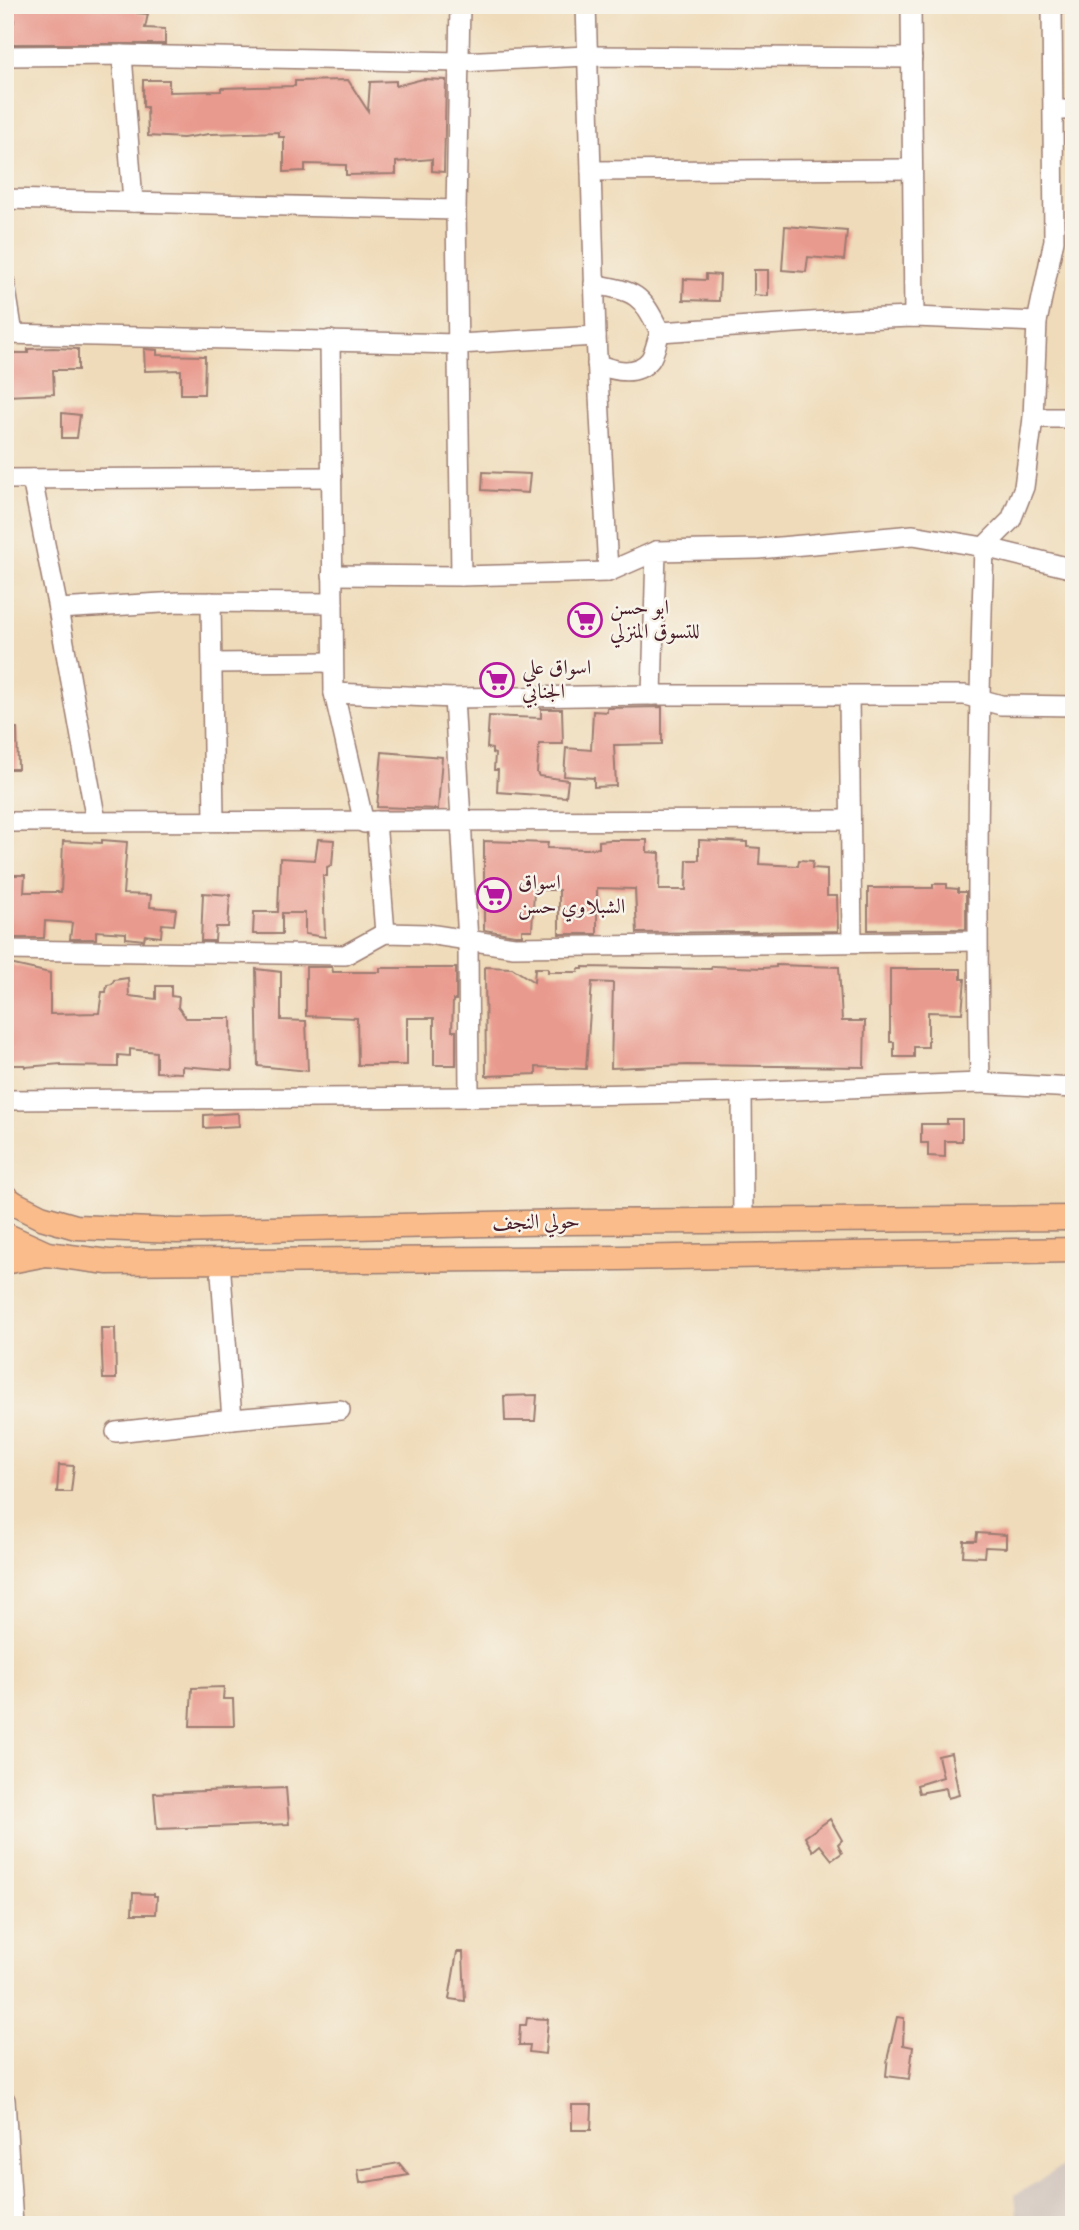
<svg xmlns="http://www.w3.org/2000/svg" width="1079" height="2230" viewBox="0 0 1079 2230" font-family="'IM FELL English',Amiri,serif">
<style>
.industrial{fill:#cec1ba}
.building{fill:#e99a8e}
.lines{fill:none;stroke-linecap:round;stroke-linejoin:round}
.minor-casing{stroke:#9c7d72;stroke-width:22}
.major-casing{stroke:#9c7d72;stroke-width:27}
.minor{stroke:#fff;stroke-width:19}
.major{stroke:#f9bc8a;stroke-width:24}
.labels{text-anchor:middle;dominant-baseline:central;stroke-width:5;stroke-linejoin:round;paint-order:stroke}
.poi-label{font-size:21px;fill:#4a1f2b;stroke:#f7f3e8;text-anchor:start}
.street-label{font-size:21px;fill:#4a1f2b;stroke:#f7f3e8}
</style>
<rect width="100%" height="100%" fill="#f7f3e8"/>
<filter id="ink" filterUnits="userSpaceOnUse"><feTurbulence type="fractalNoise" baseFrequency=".0143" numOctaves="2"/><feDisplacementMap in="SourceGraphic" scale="14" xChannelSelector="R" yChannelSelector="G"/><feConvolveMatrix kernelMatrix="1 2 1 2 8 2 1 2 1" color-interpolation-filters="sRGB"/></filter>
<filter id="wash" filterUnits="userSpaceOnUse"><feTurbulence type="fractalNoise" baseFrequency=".00686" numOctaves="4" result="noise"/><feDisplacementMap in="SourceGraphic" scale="28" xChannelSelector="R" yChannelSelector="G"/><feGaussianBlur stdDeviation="1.57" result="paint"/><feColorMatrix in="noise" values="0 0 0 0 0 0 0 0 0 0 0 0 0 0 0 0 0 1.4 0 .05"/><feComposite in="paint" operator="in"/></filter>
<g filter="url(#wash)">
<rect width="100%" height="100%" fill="#efdbb9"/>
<path class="industrial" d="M1074 2160V2225H1018L1015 2195Z"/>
<g id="blocks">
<g class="building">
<path d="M14 5H138L137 13 148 14 145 28 165 29V44H5V21L14 22Z"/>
<path d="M423 79 446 80 444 172 432 171V159L396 162V174L346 175V165L305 164V171L284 172V137H279V132L209 134 183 138 148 136 147 107H143V80H169V92L221 91V88L295 86V81L348 80 368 111 370 82 396 81V86Z"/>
<path d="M785 226 847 231 844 260 808 257 806 272 782 270Z"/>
<path d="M754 270H768V296L754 295Z"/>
<path d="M706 274 720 275 719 301 683 300 684 279 706 280Z"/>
<path d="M53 348 78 349V370H53L54 394 5 396V353H28V349Z"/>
<path d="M144 349 157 350V355L205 356 204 394H181V370L145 371Z"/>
<path d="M62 413 80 415 77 438H62Z"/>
<path d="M483 472 530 474 528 493 482 490Z"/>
<path d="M662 707V744L614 745 616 786 594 787V778L564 776 566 748 591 750 593 711 607 712V708Z"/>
<path d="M541 709H562L563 744H539L537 773 539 776 568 780 566 797 497 792 498 770H494L495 754 492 753V749L487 748 489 716 541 718Z"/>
<path d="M5 728H17L18 769H5Z"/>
<path d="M382 752 442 757 438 809 377 807Z"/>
<path d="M318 839 334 840 332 865 327 867V876H323L325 937 305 934V913H282V934H253L254 912H278L280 858 315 860Z"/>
<path d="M102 840 127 842 123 894 151 895 150 907 176 909 174 925 162 924 161 937 145 935 144 940 126 938V933L96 931V939H70L72 923 45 921 44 938H5V875H25L24 892H61L63 841 102 843Z"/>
<path d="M610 840H647V852L660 853 659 890H686L687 860H699V840L747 842V847L760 848 759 864 798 866 799 860 813 861 812 868 827 869V896H837L838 931 637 933 635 889 597 888V934H559V890H534L532 930H522V935H515L484 930V841L548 843 547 848 587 849 599 848V841Z"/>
<path d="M933 884H947V888L958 889V892H966V929L868 930V888H933Z"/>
<path d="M203 893 230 895 228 927H216L215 941H201Z"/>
<path d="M5 963 50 973V1014L99 1013 102 992H106L107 985 112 984 114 980 128 978 129 996 156 999V986H171V996L179 997 178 1007 186 1018H231L232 1070 182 1066V1073L156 1072V1052L130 1049V1056L118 1055V1067L61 1066V1064L25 1067V1065H5Z"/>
<path d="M776 965 839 967 842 1021H865L864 1067 687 1065 611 1068 613 983 592 982 586 1069 536 1067V1074L486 1076 485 967 512 968 534 982 535 968H548V972H578L579 969H583V967L711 969 712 966 763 968 776 967Z"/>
<path d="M306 967H332L333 972H380V968H456V1000H453L452 1031H456V1065H434V1018H407V1065H358L357 1018 306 1016Z"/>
<path d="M256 969 281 972V1020L306 1021 308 1071 258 1066Z"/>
<path d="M890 969H961V979H965L962 1013 928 1012V1047H914V1057H894V1042H890Z"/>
<path d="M238 1113 239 1126 204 1128V1115Z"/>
<path d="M947 1119H962V1141H945V1157L928 1156V1143H921V1124H947Z"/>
<path d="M101 1328H115L116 1379H103Z"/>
<path d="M537 1395 535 1421H505L504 1396Z"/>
<path d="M59 1465 74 1466 71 1492H57Z"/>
<path d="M977 1533 1006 1535V1548L985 1547 984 1557 963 1556 964 1541H976Z"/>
<path d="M224 1687 223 1699H233L234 1726H190L192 1688Z"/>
<path d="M951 1753 959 1795 948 1798 946 1788 919 1793 917 1785 943 1777 938 1756Z"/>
<path d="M286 1788 289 1824 157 1829 154 1793Z"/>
<path d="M830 1819 842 1840 838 1844 842 1853 832 1860 820 1845 813 1851 805 1837Z"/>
<path d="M133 1893 154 1894V1896H157L156 1914H132Z"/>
<path d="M457 1952H463L465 2001 449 1999Z"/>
<path d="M897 2017 904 2018 903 2045 913 2047 909 2079 886 2076 888 2056Z"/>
<path d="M527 2018 548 2019 545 2054 529 2052 530 2045H519L520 2025H526Z"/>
<path d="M572 2105H592L591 2130H572Z"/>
<path d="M399 2163 409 2175 360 2183 358 2170Z"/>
</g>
</g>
</g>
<g filter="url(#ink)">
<use href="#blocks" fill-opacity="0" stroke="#9c7d72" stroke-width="2"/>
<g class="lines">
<g class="minor-casing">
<g id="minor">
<path d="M460 5 456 210 461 576"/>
<path d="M586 5 596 336 608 572"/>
<path d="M911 5 914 317"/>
<path d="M122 55 133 202"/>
<path d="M5 56 122 55 460 62 587 56 912 58"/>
<path d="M1053 110H1074"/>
<path d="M591 171 912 169"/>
<path d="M5 199 456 210"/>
<path d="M5 283 13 334"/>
<path d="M594 284C636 292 641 293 660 332L856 319 914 317 1037 322"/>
<path d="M5 334 459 344 596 336"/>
<path d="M330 340 334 693 364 823"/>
<path d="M597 364C614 371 636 377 650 360 655 353 657 340 660 332"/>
<path d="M1033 418H1074"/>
<path d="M5 479 332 477"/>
<path d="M32 479 58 609 96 821"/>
<path d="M332 575 461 576 608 572 656 551"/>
<path d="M211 602 214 821"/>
<path d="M58 609 179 602 333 603"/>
<path d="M212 663 333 662"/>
<path d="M334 693 454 698 652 695H965L1001 705 1074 706"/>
<path d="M652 695 656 551 758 549 913 535 984 547 1074 569"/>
<path d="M849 696 852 942"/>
<path d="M454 698 468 941 469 1097"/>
<path d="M376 821 385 933"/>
<path d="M5 822 849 820"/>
<path d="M5 950 345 955 385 933 428 934 514 947 977 941"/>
<path d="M980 1083C976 904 978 726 984 547L1011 520 1024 487 1033 418 1037 322 1054 240 1052 5"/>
<path d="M742 1092 743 1221"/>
<path d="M5 1100 469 1097 742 1092 980 1083 1074 1088"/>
<path d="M220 1261 232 1419"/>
<path d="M116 1432 232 1419 340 1410"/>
<path d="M5 2100 13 2225"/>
</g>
</g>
<g class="major-casing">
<g id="major">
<path d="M5 1197 15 1204 41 1217 76 1227 177 1231 569 1222 1074 1218"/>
<path d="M5 1235 47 1254 108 1262 620 1258 1074 1250"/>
<path d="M5 1262 46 1254"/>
</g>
</g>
<use href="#minor" class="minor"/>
<use href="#major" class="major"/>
</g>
</g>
<defs>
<g id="supermarket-ring" transform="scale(1.75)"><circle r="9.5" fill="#f7f3e8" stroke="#b5179e" stroke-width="1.5"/><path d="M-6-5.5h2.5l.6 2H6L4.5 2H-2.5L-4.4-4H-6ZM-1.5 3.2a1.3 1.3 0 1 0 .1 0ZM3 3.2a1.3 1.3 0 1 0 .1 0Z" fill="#b5179e"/></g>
</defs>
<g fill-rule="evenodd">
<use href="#supermarket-ring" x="585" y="620"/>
<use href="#supermarket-ring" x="497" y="680"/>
<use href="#supermarket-ring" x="494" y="895"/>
</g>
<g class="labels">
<g class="poi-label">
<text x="610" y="608">ابو حسن<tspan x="610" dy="24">للتسوق المنزلي</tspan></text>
<text x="522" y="668">اسواق علي<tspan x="522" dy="24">الجنابي</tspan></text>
<text x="518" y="883">اسواق<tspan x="518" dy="24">الشبلاوي حسن</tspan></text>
</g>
<g class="street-label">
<text transform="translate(536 1223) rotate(-1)">حولي النجف</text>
</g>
</g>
<rect width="1079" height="2230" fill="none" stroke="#f7f3e8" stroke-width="28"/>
</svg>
